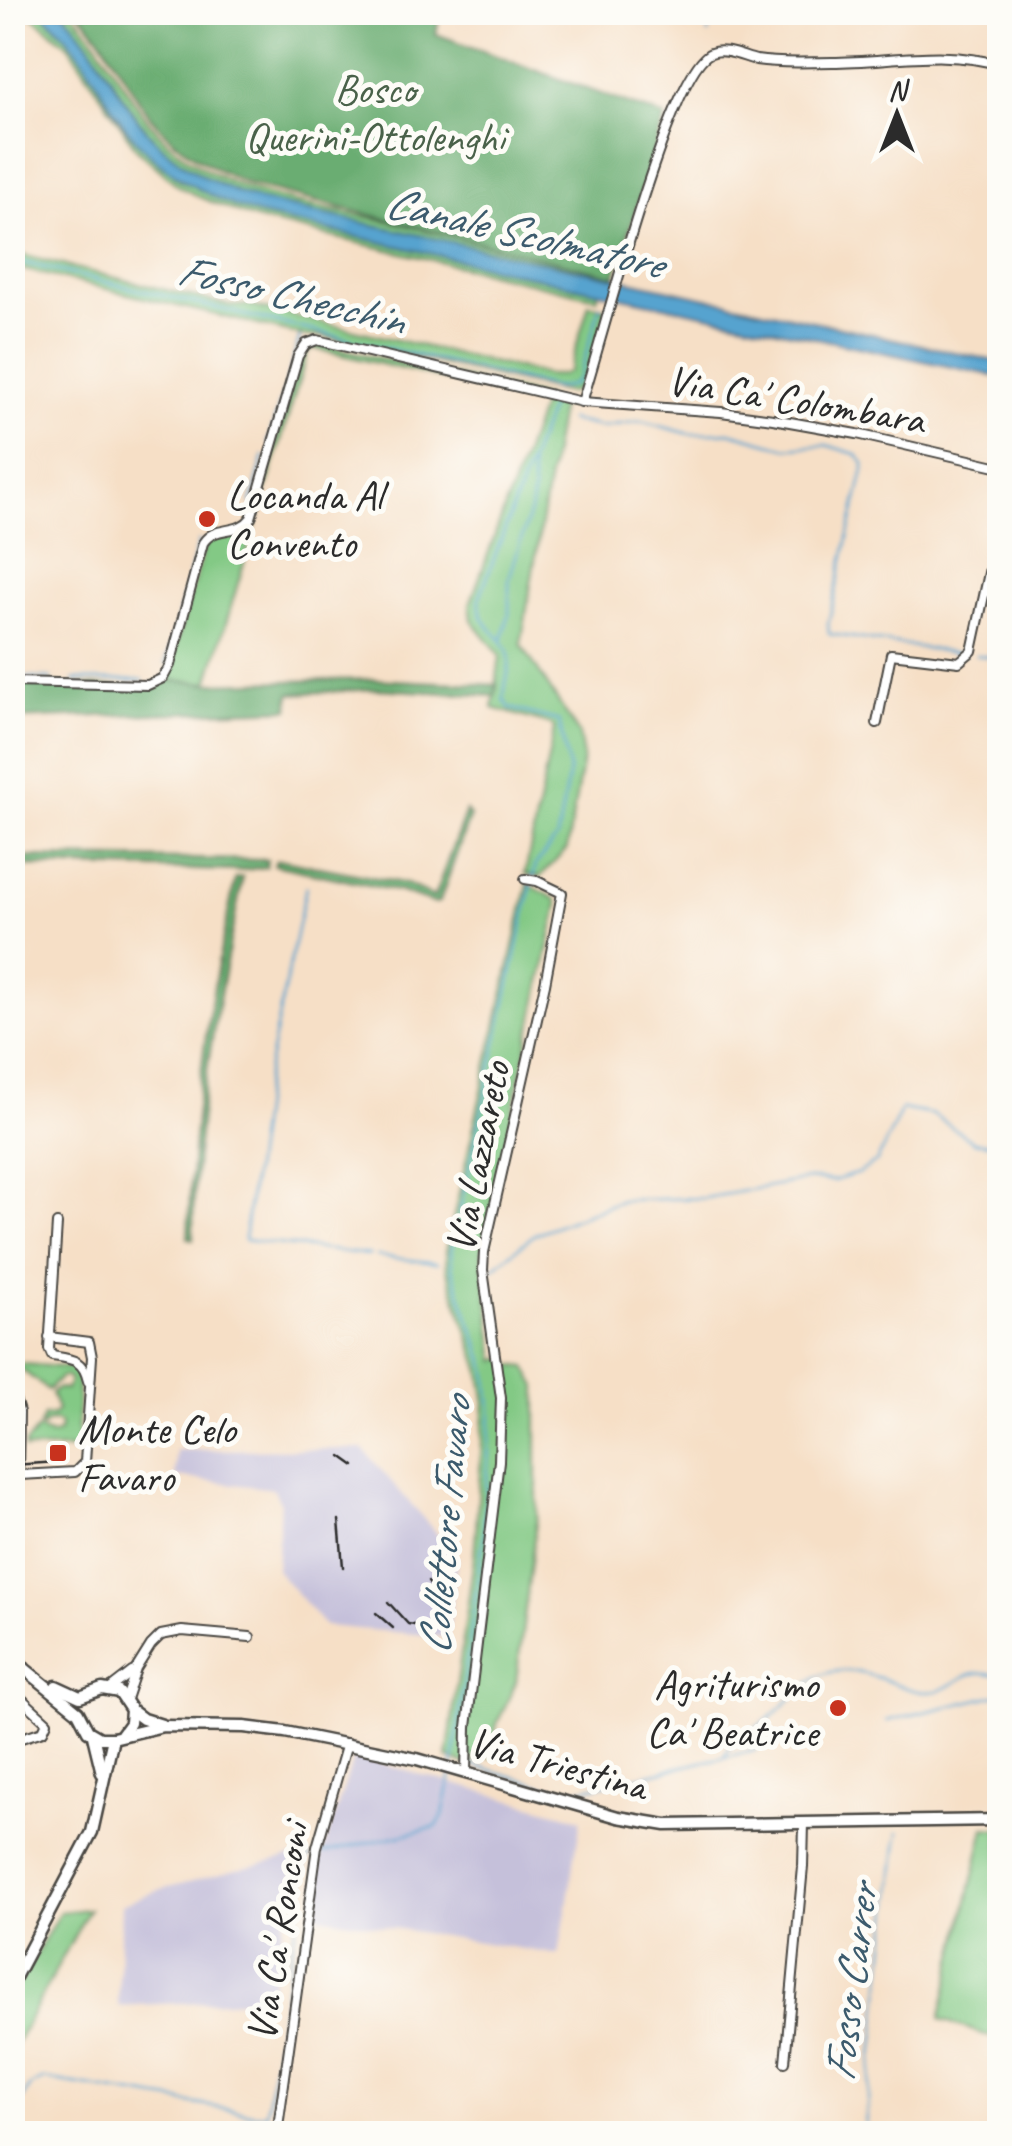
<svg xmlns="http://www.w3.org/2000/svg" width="1012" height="2146" viewBox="0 0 1012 2146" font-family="Caveat,sans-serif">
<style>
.industrial{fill:#c5c0da}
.green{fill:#83c985;stroke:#577a58;stroke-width:2.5}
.forest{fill:#6aad72;stroke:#4a6c4e;stroke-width:2.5}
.water{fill:#56a3cf;stroke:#40677d;stroke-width:2.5}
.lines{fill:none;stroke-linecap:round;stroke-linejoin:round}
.stream{stroke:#56a3cf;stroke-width:2.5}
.minor-casing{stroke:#494642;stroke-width:12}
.tertiary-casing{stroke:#494642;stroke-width:15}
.minor{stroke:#fff;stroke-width:8}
.tertiary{stroke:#fff;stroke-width:10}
.tram{stroke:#2b2b2b;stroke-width:2.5}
.poi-dot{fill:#c8321e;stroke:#fdfcf7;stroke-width:4}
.labels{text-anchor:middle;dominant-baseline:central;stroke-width:10;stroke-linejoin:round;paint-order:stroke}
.park-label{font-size:42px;fill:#4a624a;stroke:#fdfcf7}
.street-label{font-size:42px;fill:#2b2b2b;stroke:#fdfcf7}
.poi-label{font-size:42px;fill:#2b2b2b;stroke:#fdfcf7;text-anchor:start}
.water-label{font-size:45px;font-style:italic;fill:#3c5b6d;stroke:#fdfcf7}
</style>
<rect width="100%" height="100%" fill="#fdfcf7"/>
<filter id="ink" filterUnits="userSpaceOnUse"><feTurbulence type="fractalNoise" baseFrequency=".01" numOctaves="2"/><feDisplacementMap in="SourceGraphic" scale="20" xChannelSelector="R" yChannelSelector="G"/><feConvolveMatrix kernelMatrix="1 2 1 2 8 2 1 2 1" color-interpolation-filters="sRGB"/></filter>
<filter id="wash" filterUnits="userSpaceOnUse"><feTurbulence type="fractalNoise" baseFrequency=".0048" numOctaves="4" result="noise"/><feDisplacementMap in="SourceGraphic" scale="40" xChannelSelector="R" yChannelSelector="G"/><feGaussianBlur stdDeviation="2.25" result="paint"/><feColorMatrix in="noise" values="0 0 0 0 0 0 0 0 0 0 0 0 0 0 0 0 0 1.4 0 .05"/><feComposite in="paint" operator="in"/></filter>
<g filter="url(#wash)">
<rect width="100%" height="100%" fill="#f6dfc6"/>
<g class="industrial">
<path d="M363 1449 457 1557 448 1637 325 1626 276 1570 280 1504 274 1489 175 1477 176 1450Z"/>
<path d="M354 1756 581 1819 559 1955 313 1915 320 1861Z"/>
<path d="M297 1855 269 1999 118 2006 121 1905 164 1888Z"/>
</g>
<g class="green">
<path d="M28 13H41L70 39 124 124 141 145 180 180 256 214 599 292 597 298 255 219 199 197 177 185 137 150 68 45Z"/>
<path d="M64 13H73C111 54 130 109 172 146 230 197 314 205 386 221 462 239 539 257 615 276L614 280 260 200C210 184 165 159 134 114 110 80 93 43 64 13Z"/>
<path d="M13 253 232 306 248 305 547 375H562L569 371 589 304 606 308C600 329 592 387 569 393L321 336H305L13 267Z"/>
<path d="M316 343 546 397 561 404 521 644 579 734 583 758 567 849 540 877 525 874 554 729 552 725 493 708 500 655 472 620 470 604 543 402 312 348 307 354 208 683 166 680 206 542C222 533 241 535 251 527L300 357 307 347Z"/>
<path d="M528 884 556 899 558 905 482 1252 496 1361 503 1358 511 1365 526 1367 537 1386V1515L516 1682 497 1724 490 1758 473 1755 472 1766 447 1758 474 1558 485 1398 480 1369 447 1270 446 1251Z"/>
<path d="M13 1363 72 1368 78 1371V1449H25V1444L38 1429 51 1435 59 1432 60 1424 55 1421 47 1422 43 1427 40 1426 44 1416 53 1415 57 1410 51 1393 58 1388 66 1390 70 1382 67 1377H61L48 1390Z"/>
<path d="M985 1828 999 1829V2040L940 2019Z"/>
<path d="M89 1909 13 2049V1996L17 1987 60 1912Z"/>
</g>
<g class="forest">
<path d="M79 13H440L436 34 665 117 615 276 250 185C205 166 167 144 140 102 120 71 105 39 79 13Z"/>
<path d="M371 679 497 685 495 696 377 689 290 694 289 709 13 719 12 684 150 687 166 680 208 683Z"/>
<path d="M466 811 470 816 440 901 435 904 401 892 274 865 276 860H284L407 884 434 897Z"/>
<path d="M31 857 267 860 266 867 238 871 31 866 13 869V860Z"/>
<path d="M243 877C219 995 193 1121 193 1239L188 1238C192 1116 208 997 236 878Z"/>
</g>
<path class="water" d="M41 13H64C93 43 110 80 134 114 165 159 210 184 260 200L999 362V377L604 293 256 214C203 196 156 170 123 124 96 85 80 42 41 13Z"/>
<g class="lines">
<g class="stream">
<path d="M708 34 710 12"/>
<path d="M12 260 556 388"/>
<path d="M556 388 572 385 579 378 600 306"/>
<path d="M569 420 601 427 641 421 690 434 729 432 787 448 826 445 856 454 864 463V470L828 624 829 634 964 654"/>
<path d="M268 443 300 337"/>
<path d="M251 503 264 456"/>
<path d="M502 640 509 614V579L531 508 533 489 530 464"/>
<path d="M976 655 1000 658"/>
<path d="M166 663 199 541"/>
<path d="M12 677 51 679"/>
<path d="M74 680H143"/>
<path d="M306 887 265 1081 244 1240 370 1255"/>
<path d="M377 1256 437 1263"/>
<path d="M492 1269 535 1234 622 1200 706 1198 809 1179 833 1181 859 1173 877 1161 902 1109 934 1115 974 1142 1000 1145"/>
<path d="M887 1721 1000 1694"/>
<path d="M724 1757C734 1736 754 1732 770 1718 809 1686 817 1658 876 1677 894 1682 909 1692 928 1692 958 1692 961 1663 1000 1676"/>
<path d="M473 1765 558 1790 574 1791 756 1750"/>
<path d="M453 1766 483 1541 491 1410 487 1370 452 1269 451 1251 536 864 557 838 569 771 559 721 510 708 504 700C503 685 513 666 508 652 498 627 477 628 480 596L551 405"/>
<path d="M899 1835V1832"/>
<path d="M319 1854 436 1827 443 1816 451 1774"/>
<path d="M12 2116 29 2087 44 2079 256 2114 266 2112 306 1862 311 1856"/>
<path d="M864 2134 898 1839"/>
</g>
</g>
</g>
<g filter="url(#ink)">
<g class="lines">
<g class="minor-casing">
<g id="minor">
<path d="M582 402C600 348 670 69 711 53 724 47 743 57 756 60 781 64 807 62 832 62 889 62 944 48 1000 65"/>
<path d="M12 682 148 685 163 678 170 665 203 543C215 524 238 536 251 518L298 356 306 344 317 340 582 402 721 412 773 419 857 434 1000 467"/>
<path d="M877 723 891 654 959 662 972 651 1000 522"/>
<path d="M57 1224 49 1349 52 1356C72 1359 83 1359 88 1381"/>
<path d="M12 1389 19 1412 18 1477"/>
<path d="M12 1514 14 1488 20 1475 75 1472 85 1462 92 1357 89 1342 49 1337"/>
<path d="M110 1689 132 1672"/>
<path d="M12 1690 47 1722 43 1731 12 1741"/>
<path d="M126 1699 136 1669 151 1645 161 1635 182 1631 250 1637"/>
<path d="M466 1773 467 1727 499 1461 501 1398 483 1270 484 1252 545 984 562 893 537 881 525 879"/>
<path d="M785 2062 803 1867 804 1823"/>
<path d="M277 2134 317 1847 347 1743"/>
</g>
</g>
<g class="tertiary-casing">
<g id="tertiary">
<path d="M12 1652 25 1669 78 1712 88 1731 100 1738H113L163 1726 244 1727 285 1732 417 1759 618 1817 666 1825 1000 1820"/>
<path d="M56 1686 80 1697 102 1689 119 1692 131 1710 130 1723 122 1734"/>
<path d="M131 1710 143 1719 162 1725"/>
<path d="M93 1736 102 1773"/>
<path d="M12 1983 92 1832 113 1738"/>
</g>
</g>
<use href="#minor" class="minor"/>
<use href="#tertiary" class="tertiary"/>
<g class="tram">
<path d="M341 1456 355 1466"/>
<path d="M12 1465 58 1462"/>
<path d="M339 1520 343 1567"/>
<path d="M443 1569 450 1583"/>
<path d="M428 1582 448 1609"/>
<path d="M388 1602 408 1624 434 1628"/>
<path d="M376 1613 393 1628"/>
</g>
</g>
</g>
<g class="poi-dot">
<circle cx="207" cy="519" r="10"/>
<rect x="48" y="1443" width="20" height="20" rx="5"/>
<circle cx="838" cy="1708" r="10"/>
</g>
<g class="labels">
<g class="park-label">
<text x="375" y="89">Bosco<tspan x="375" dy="48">Querini-Ottolenghi</tspan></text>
</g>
<g class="street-label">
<text transform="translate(796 400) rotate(9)">Via Ca' Colombara</text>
<text transform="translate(478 1157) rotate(-79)">Via Lazzareto</text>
<text transform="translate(558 1764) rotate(15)">Via Triestina</text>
<text transform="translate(278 1932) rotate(-81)">Via Ca' Ronconi</text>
</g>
<g class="poi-label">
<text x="227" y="495">Locanda Al<tspan x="227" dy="48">Convento</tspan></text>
<text x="78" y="1429">Monte Celo<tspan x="78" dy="48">Favaro</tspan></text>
<text x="818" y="1684" text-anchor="end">Agriturismo<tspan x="818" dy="48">Ca' Beatrice</tspan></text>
</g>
<g class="water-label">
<text transform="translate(524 233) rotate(13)">Canale Scolmatore</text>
<text transform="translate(291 295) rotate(13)">Fosso Checchin</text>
<text transform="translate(445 1526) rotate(-85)">Collettore Favaro</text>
<text transform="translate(851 1983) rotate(-83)">Fosso Carrer</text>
</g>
</g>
<rect width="1012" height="2146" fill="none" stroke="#fdfcf7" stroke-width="50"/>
<g transform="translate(897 115)" stroke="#fdfcf7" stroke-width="8" paint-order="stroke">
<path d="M0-8L18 38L0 25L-18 38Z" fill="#2b2b2b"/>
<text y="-15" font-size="28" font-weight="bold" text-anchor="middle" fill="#2b2b2b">N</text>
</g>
</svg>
